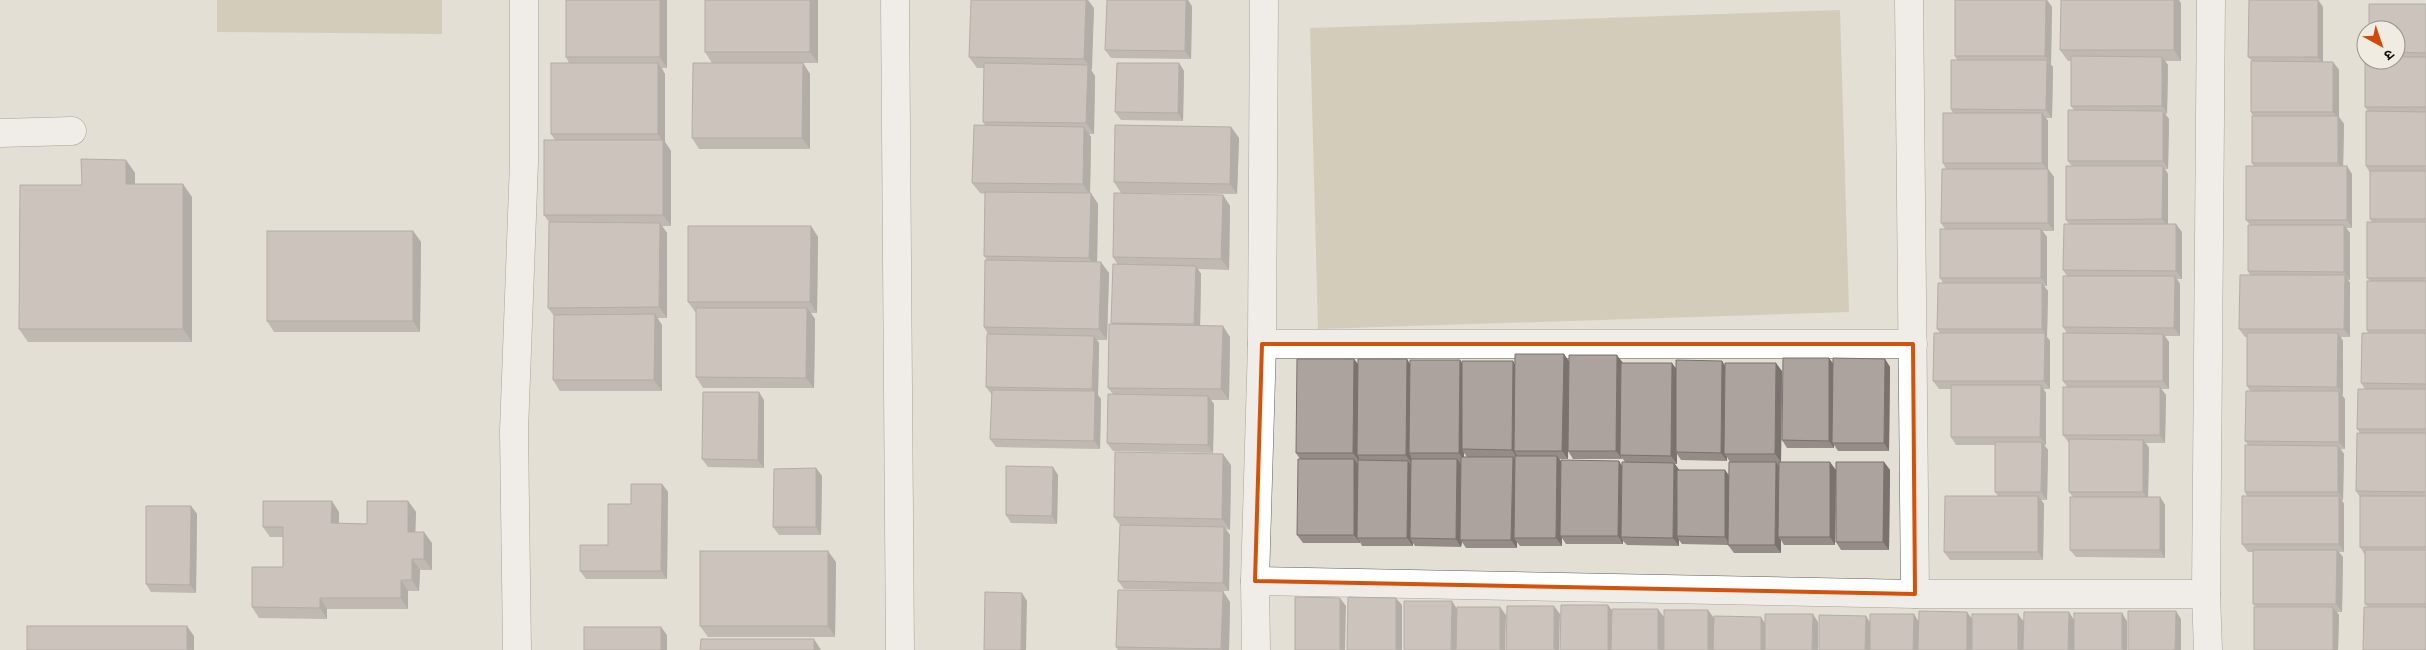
<svg xmlns="http://www.w3.org/2000/svg" width="2426" height="650" viewBox="0 0 2426 650" font-family="'Zilla Slab','Noto Sans Devanagari',serif">
<style>
.green{fill:#c1b69a}
.lines{fill:none;stroke-linecap:round;stroke-linejoin:round}
.street-casing{stroke:#615e55;stroke-width:29}
.secondary-casing{stroke:#615e55;stroke-width:29}
.street{stroke:#fff;stroke-width:28}
.secondary{stroke:#fff;stroke-width:28}
.wall{fill:#958c88;fill-rule:evenodd}
.shaded-wall{fill:#79726f}
.building{fill:#ada39e;stroke:#79726f}
.marked{fill:none;stroke:#d3520c;stroke-width:4;stroke-linejoin:round}
</style>
<rect width="100%" height="100%" fill="#e3dfd5"/>
<g class="green">
<path d="M217 0H442V34L217 32Z"/>
<path d="M1840 10 1849 312 1318 329 1310 28Z"/>
</g>
<g class="lines">
<g class="street-casing">
<g id="street">
<path d="M1909 0 1915 594"/>
<path d="M0 133 72 131"/>
<path d="M1262 344H1913"/>
<path d="M1255 581 1915 594H2206"/>
<path d="M517 650 514 431 524 162V0"/>
<path d="M1256 650 1255 581 1262 344 1264 0"/>
<path d="M2208 650 2206 594 2211 0"/>
</g>
</g>
<g class="secondary-casing">
<path id="secondary" d="M895 0 900 650"/>
</g>
<use href="#street" class="street"/>
<use href="#secondary" class="secondary"/>
</g>
<g class="wall">
<path d="M667 0V68H662L665 74V142L671 151V226H662L667 233V318H657L662 325V391H560L553 380 554 316 548 308 549 222 544 215 555 140 551 134 569 63 566 57Z"/>
<path d="M705 0H818V63H803L810 74V149H699L692 138 712 63 705 52Z"/>
<path d="M1955 0H2047L2052 7 2051 64H2050L2053 67 2052 118H2046L2048 121V169L2054 177V231H2043L2047 237V286H2044L2048 291 2047 337 2050 341V389H2043L2046 393V445H2044L2048 450 2047 500H2041L2044 504 2043 560H1950L1944 552 1998 496 1995 492V445H1956L1951 437V389H1939L1933 381 1940 333 1937 329 1943 283 1940 278 1945 229 1941 223 1946 169 1943 163 1953 113 1951 109 1957 60 1955 56Z"/>
<path d="M2249 0H2318L2323 7V62H2333L2339 70V117L2344 124 2343 166 2352 174V228H2346L2350 233V280H2348L2350 283V337H2341L2343 341V395H2342L2345 399V449H2341L2344 454 2343 500H2342L2344 504V552H2339L2343 557 2342 612H2337L2339 615 2338 650H2254L2256 607 2253 604V552H2248L2242 544 2247 496 2245 492 2248 445 2245 441 2250 391 2247 386V337H2245L2239 329 2250 275 2248 271 2250 225 2246 220 2254 166 2252 163 2253 116 2251 112 2252 61 2248 57Z"/>
<path d="M2181 3V61H2165L2168 65 2167 114H2165L2169 119 2168 169H2165L2168 174V224L2182 232V279H2177L2180 284V336H2165L2169 342V389H2161L2166 395 2165 443H2146L2149 448 2148 497H2160L2165 505V558L2076 557 2070 550 2073 497 2069 492V443L2063 435 2067 387 2063 381 2067 333 2063 327 2067 276 2063 270 2069 224 2066 220 2072 166 2068 161 2074 110 2071 106V61H2068L2060 50Z"/>
<path d="M2426 4V650L2368 607 2365 604V555L2360 547V497L2356 491 2360 433 2357 429 2365 389 2361 383 2368 333 2367 330 2370 281 2367 278 2372 222 2370 219V173L2366 166 2368 111 2365 107 2396 60V30Z"/>
<path d="M1192 6 1191 59 1111 58 1105 50Z"/>
<path d="M1094 8 1091 70 1095 76 1094 134H1089L1091 137 1090 193 1098 204 1097 262 1109 273 1107 340H1097L1099 343 1098 395 1101 399 1100 449 996 447 990 439 992 395 986 387 988 334 984 327 987 260 984 256 985 194 980 193 972 183 985 125 983 122 984 68H977L969 57Z"/>
<path d="M1179 63 1184 71 1183 121 1121 120 1115 112Z"/>
<path d="M1231 127 1239 138 1237 194 1121 193 1114 182Z"/>
<path d="M126 160 135 173V184L192 197V342H28L19 329 82 185Z"/>
<path d="M1223 195 1230 206 1229 270 1198 269 1201 274 1200 326 1230 337 1229 400H1211L1214 404 1213 453 1113 451 1107 443 1113 394 1108 388 1112 324 1118 265 1113 257Z"/>
<path d="M811 226 818 237 817 313H811L815 319 814 388H703L696 377V313L688 302Z"/>
<path d="M413 231 421 242 420 332H274L267 321Z"/>
<path d="M1564 354 1569 361 1622 363 1676 369 1722 361 1725 366 1782 371 1781 462 1836 470 1835 545H1784L1781 540V553H1734L1728 545 1682 544 1679 540V546L1627 545 1623 541V544H1566L1562 538V546H1520L1517 542V548H1466L1462 542 1461 547 1415 546 1413 543V546H1362L1360 542V543H1303L1297 535 1300 459 1296 453 1354 359 1358 364 1410 365 1460 360 1462 364 1513 361 1515 365ZM1568 451 1573 459H1622V458L1625 462 1622 466 1561 462 1559 459H1568ZM1464 453 1467 457H1505H1464ZM1677 454 1681 460 1727 461V457L1730 462 1729 475 1679 470 1675 464H1677Z"/>
<path d="M1885 359 1890 367 1889 451H1838L1834 445V448H1787L1782 440 1833 363Z"/>
<path d="M764 400V468L708 467 702 459Z"/>
<path d="M1884 462 1890 470 1889 550H1841L1836 542Z"/>
<path d="M1231 465 1230 530 1226 529 1230 535 1229 591 1124 589 1118 581 1120 525 1114 517Z"/>
<path d="M816 468 822 476 821 535H779L773 527Z"/>
<path d="M1058 475 1057 524 1011 523 1006 515Z"/>
<path d="M662 484 668 492 667 579H586L580 571 608 545 631 504Z"/>
<path d="M408 501 416 512 415 532 432 543V570H420L419 591H408V609H327V619L259 618 252 607 283 567V537H270L263 527 339 512V523L367 524Z"/>
<path d="M191 506 197 514 196 593 151 592 146 584Z"/>
<path d="M836 562 835 637H708L700 626Z"/>
<path d="M1230 602 1229 650H1118L1116 647Z"/>
</g>
<g class="shaded-wall">
<path d="M660 0H667V68L660 57Z"/>
<path d="M810 0H818V63L810 52Z"/>
<path d="M1086 0H1088L1094 8 1092 70 1084 59Z"/>
<path d="M1186 0H1188L1192 6 1191 59 1185 51Z"/>
<path d="M2046 0H2047L2052 7 2051 64 2045 56Z"/>
<path d="M2174 0H2179L2181 3V61L2174 50Z"/>
<path d="M2318 0 2323 7V65L2318 57Z"/>
<path d="M2162 57 2168 65 2167 114 2162 106Z"/>
<path d="M2047 60 2053 67 2052 118 2046 110Z"/>
<path d="M2333 62 2339 70V117L2344 124 2343 171 2338 163V119L2333 112Z"/>
<path d="M658 63 665 74V142L671 151V226L663 215V142L658 134Z"/>
<path d="M803 63 810 74V149L802 138Z"/>
<path d="M1179 63 1184 71 1183 121 1178 113Z"/>
<path d="M1088 65 1095 76 1094 134 1086 123Z"/>
<path d="M2163 111 2169 119 2168 169 2163 161Z"/>
<path d="M2042 113 2048 121V171L2042 163Z"/>
<path d="M1084 127 1091 137 1090 195 1083 184Z"/>
<path d="M1231 127 1239 138 1237 194 1230 184Z"/>
<path d="M126 160 135 173V197L126 184Z"/>
<path d="M2163 166 2168 174V227L2162 219Z"/>
<path d="M2347 166 2352 174V228L2347 220Z"/>
<path d="M2048 169 2054 177V231L2048 223Z"/>
<path d="M183 184 192 197V342L183 329Z"/>
<path d="M1091 193 1098 204 1097 268 1089 258Z"/>
<path d="M1223 195 1230 206 1229 270 1221 259Z"/>
<path d="M660 223 667 233V318L659 307Z"/>
<path d="M2176 224 2182 232V279L2176 271Z"/>
<path d="M2344 225 2350 233V280L2344 272Z"/>
<path d="M811 226 818 237 817 313 810 302Z"/>
<path d="M2041 229 2047 237V286L2041 278Z"/>
<path d="M413 231 421 242 420 332 413 321Z"/>
<path d="M1101 262 1109 273 1107 340 1099 329Z"/>
<path d="M1196 266 1201 274 1200 332 1194 324Z"/>
<path d="M2345 275 2350 283V337L2344 329Z"/>
<path d="M2175 276 2180 284V336L2174 328Z"/>
<path d="M2042 283 2048 291 2047 337 2050 341V389L2044 381 2045 334 2042 329Z"/>
<path d="M807 308 815 319 814 388 806 378Z"/>
<path d="M655 314 662 325V391L654 380Z"/>
<path d="M1223 326 1230 337 1229 400 1221 389Z"/>
<path d="M2338 333 2343 341V395L2337 387Z"/>
<path d="M2163 334 2169 342V389L2163 381Z"/>
<path d="M1094 336 1099 343 1098 395 1101 399 1100 449 1094 441 1095 393 1092 389Z"/>
<path d="M1564 354 1569 362 1568 459 1562 451Z"/>
<path d="M1617 355 1623 363 1620 455 1622 459 1616 451Z"/>
<path d="M1829 358 1835 366 1832 443 1834 445V448L1829 441Z"/>
<path d="M1354 359 1360 367 1357 455 1359 457V461L1353 453Z"/>
<path d="M1407 359 1412 367 1409 453 1411 456V463L1406 455Z"/>
<path d="M1885 359 1890 367 1889 451 1884 443Z"/>
<path d="M1460 360 1465 368 1462 449 1464 453V461L1459 453Z"/>
<path d="M1513 361 1518 369 1514 451 1517 455V458L1512 450Z"/>
<path d="M1722 361 1727 369 1724 454 1727 457V461L1721 453Z"/>
<path d="M1672 363 1678 371 1676 452 1677 454V464L1671 456Z"/>
<path d="M1776 363 1782 371 1781 462 1775 454Z"/>
<path d="M2041 385 2046 393V445L2040 437Z"/>
<path d="M2160 387 2166 395 2165 443 2160 435Z"/>
<path d="M2339 391 2345 399V449L2339 442Z"/>
<path d="M759 392 764 400V468L758 460Z"/>
<path d="M1208 396 1214 404 1213 453 1208 445Z"/>
<path d="M2143 440 2149 448 2148 500 2143 492Z"/>
<path d="M2042 442 2048 450 2047 500 2041 492Z"/>
<path d="M2338 446 2344 454 2343 500 2338 492Z"/>
<path d="M1223 454 1231 465 1230 530 1222 519Z"/>
<path d="M1557 456 1563 464 1560 536 1562 538V546L1556 538Z"/>
<path d="M1513 457 1518 465 1514 538 1517 542V548L1511 540Z"/>
<path d="M1354 459 1360 467 1357 538 1360 542V543L1354 535Z"/>
<path d="M1457 459 1463 467 1460 540 1462 542 1461 547 1456 539Z"/>
<path d="M1408 461 1414 469 1410 538 1413 543V546L1407 538Z"/>
<path d="M1619 461 1624 469 1621 537 1623 541V544L1618 536Z"/>
<path d="M1776 462 1781 470 1778 537 1781 540V553L1775 545Z"/>
<path d="M1830 462 1836 470 1835 545 1830 537Z"/>
<path d="M1884 462 1890 470 1889 550 1883 542Z"/>
<path d="M1674 463 1680 471 1677 536 1679 540V546L1673 538Z"/>
<path d="M1053 467 1058 475 1057 524 1052 516Z"/>
<path d="M816 468 822 476 821 535 816 527Z"/>
<path d="M1725 470 1731 478 1730 545 1725 537Z"/>
<path d="M662 484 668 492 667 579 661 571Z"/>
<path d="M2038 496 2044 504 2043 560 2038 552Z"/>
<path d="M2339 496 2344 504V552L2339 544Z"/>
<path d="M2160 497 2165 505V558L2160 550Z"/>
<path d="M332 501 339 512V534L331 523Z"/>
<path d="M408 501 416 512 415 543 408 532Z"/>
<path d="M191 506 197 514 196 593 190 585Z"/>
<path d="M1224 527 1230 535 1229 591 1223 583Z"/>
<path d="M424 532 432 543V570L424 559Z"/>
<path d="M2337 550 2343 557 2342 612 2336 604Z"/>
<path d="M828 551 836 562 835 637 828 626Z"/>
<path d="M412 559 420 570 419 591 412 580Z"/>
<path d="M401 580 408 591V609L401 598Z"/>
<path d="M1223 591 1230 602 1229 650H1222L1221 649Z"/>
<path d="M1022 593 1027 601 1026 650H1021Z"/>
<path d="M320 598 327 609V619L320 608Z"/>
<path d="M1340 598 1346 606 1345 650H1340Z"/>
<path d="M1396 598 1402 605V650H1396Z"/>
<path d="M1452 601 1457 609V650H1451Z"/>
<path d="M1608 605 1614 613 1613 650H1608Z"/>
<path d="M1554 606 1560 614 1559 650H1554Z"/>
<path d="M1500 607 1506 615 1505 650H1500Z"/>
<path d="M2333 607 2339 615 2338 650H2333Z"/>
<path d="M1658 609 1664 617V650H1658Z"/>
<path d="M1708 610 1714 618V650H1708Z"/>
<path d="M2176 611 2181 619V650H2175Z"/>
<path d="M1967 612 1973 620 1972 650H1967Z"/>
<path d="M2069 612 2074 620V650H2068Z"/>
<path d="M2122 613 2127 621V650H2122Z"/>
<path d="M1813 614 1818 622V650H1812Z"/>
<path d="M1914 614 1919 622V650H1913Z"/>
<path d="M2018 614 2024 622V650H2018Z"/>
<path d="M1866 616 1871 624V650H1865Z"/>
<path d="M1761 617 1766 625V650H1761Z"/>
<path d="M187 626 194 636V650H187Z"/>
<path d="M661 627 667 635V650H661Z"/>
<path d="M814 639 821 650H814Z"/>
</g>
<g class="building">
<rect x="566" y="0" width="94" height="57"/>
<rect x="705" y="0" width="105" height="52"/>
<path d="M971 0H1086L1084 59 969 57Z"/>
<path d="M1107 0H1186L1185 51 1105 50Z"/>
<path d="M1955 0H2046L2045 56H1955Z"/>
<path d="M2061 0H2174V50H2060Z"/>
<path d="M2249 0H2318V57H2248Z"/>
<path d="M2369 4H2426V53L2396 52V30H2369Z"/>
<path d="M2071 56 2162 57V106H2071Z"/>
<path d="M2365 57H2366V60H2396V57H2426V107H2365Z"/>
<path d="M1951 60H2047L2046 110 1951 109Z"/>
<path d="M2251 61 2333 62V112H2251Z"/>
<rect x="551" y="63" width="107" height="71"/>
<path d="M693 63H803L802 138H692Z"/>
<path d="M984 63 1088 65 1086 123 983 122Z"/>
<path d="M1117 63H1179L1178 113 1115 112Z"/>
<path d="M2068 110 2163 111V161H2068Z"/>
<path d="M2366 111 2426 112V166H2366Z"/>
<rect x="1943" y="113" width="99" height="50"/>
<rect x="2252" y="116" width="86" height="47"/>
<path d="M974 125 1084 127 1083 184 972 183Z"/>
<path d="M1115 125 1231 127 1230 184 1114 182Z"/>
<rect x="544" y="140" width="119" height="75"/>
<path d="M81 159 126 160V184H183V329H19L20 185H82Z"/>
<path d="M2066 166H2163L2162 219 2066 220Z"/>
<rect x="2246" y="166" width="101" height="54"/>
<path d="M1942 169H2048V223H1941Z"/>
<rect x="2370" y="171" width="56" height="48"/>
<path d="M985 192 1091 193 1089 258 984 256Z"/>
<path d="M1114 193 1223 195 1221 259 1113 257Z"/>
<path d="M549 222 660 223 659 307 548 308Z"/>
<rect x="2367" y="222" width="59" height="56"/>
<path d="M2064 224H2176V271L2063 270Z"/>
<path d="M2248 225H2344V272L2248 271Z"/>
<path d="M688 226H811L810 302H688Z"/>
<rect x="1940" y="229" width="101" height="49"/>
<rect x="267" y="231" width="146" height="90"/>
<path d="M985 260 1101 262 1099 329 984 327Z"/>
<path d="M1113 264 1196 266 1194 324 1111 323Z"/>
<path d="M2240 275H2345L2344 329H2239Z"/>
<path d="M2063 276H2175L2174 328 2063 327Z"/>
<rect x="2367" y="281" width="59" height="49"/>
<path d="M1938 283H2042V329H1937Z"/>
<path d="M696 308H807L806 378 696 377Z"/>
<path d="M655 314 654 380H553L554 315Z"/>
<path d="M1109 324 1223 326 1221 389 1108 388Z"/>
<path d="M1934 333H2045L2044 381H1933Z"/>
<path d="M2063 333 2163 334V381H2063Z"/>
<path d="M2247 333H2338L2337 387 2247 386Z"/>
<path d="M2362 333H2426V384L2361 383Z"/>
<path d="M987 334 1094 336 1092 389 986 387Z"/>
<path d="M1515 354H1564L1562 451H1514Z"/>
<path d="M1569 355H1617L1616 451H1568Z"/>
<path d="M1783 358H1829V441L1782 440Z"/>
<path d="M1833 358 1885 359 1884 443H1832Z"/>
<path d="M1297 359H1354L1353 453H1296Z"/>
<path d="M1358 359H1407L1406 455H1357Z"/>
<path d="M1410 360H1460L1459 453H1409Z"/>
<path d="M1676 360 1722 361 1721 453 1676 452Z"/>
<path d="M1462 361H1513L1512 450 1462 449Z"/>
<path d="M1621 363H1672L1671 456 1620 455Z"/>
<path d="M1725 363H1776L1775 454H1724Z"/>
<path d="M1951 385H2041L2040 437H1951Z"/>
<rect x="2063" y="387" width="97" height="48"/>
<path d="M2358 389H2426V429H2357Z"/>
<path d="M992 390 1095 391 1094 441 990 439Z"/>
<path d="M2246 391H2339V442L2245 441Z"/>
<path d="M703 392H759L758 460 702 459Z"/>
<path d="M1108 394 1208 396V445L1107 443Z"/>
<path d="M2357 433H2426V492L2356 491Z"/>
<path d="M2069 439 2143 440V492H2069Z"/>
<path d="M1995 442H2042L2041 492H1995Z"/>
<path d="M2245 445 2338 446V492H2245Z"/>
<path d="M1115 452 1223 454 1222 519 1114 517Z"/>
<path d="M1515 456H1557L1556 538H1514Z"/>
<path d="M1461 457H1513L1511 540H1460Z"/>
<path d="M1298 459H1354V535H1297Z"/>
<path d="M1411 459H1457L1456 539 1410 538Z"/>
<path d="M1358 460 1408 461 1407 538H1357Z"/>
<path d="M1561 460 1619 461 1618 536H1560Z"/>
<path d="M1622 462 1674 463 1673 538 1621 537Z"/>
<path d="M1729 462H1776L1775 545H1728Z"/>
<path d="M1779 462H1830V537H1778Z"/>
<path d="M1836 462H1884L1883 542H1836Z"/>
<path d="M1006 466 1053 467 1052 516 1006 515Z"/>
<path d="M816 468V527H773L774 469Z"/>
<path d="M1677 470H1725V537L1677 536Z"/>
<path d="M631 484H662L661 571H580V545H608V504H631Z"/>
<path d="M1945 496H2038V552H1944Z"/>
<rect x="2242" y="496" width="97" height="48"/>
<rect x="2360" y="496" width="66" height="51"/>
<rect x="2070" y="497" width="90" height="53"/>
<path d="M263 501H332L331 523 367 524V501H408V532H424V559H412V580H401V598H320V608L252 607V567H283V527H263Z"/>
<path d="M146 506H191L190 585 146 584Z"/>
<path d="M1120 525 1224 527 1223 583 1118 581Z"/>
<path d="M2253 550H2337L2336 604H2253Z"/>
<rect x="2365" y="550" width="61" height="54"/>
<rect x="700" y="551" width="128" height="75"/>
<path d="M1118 590 1223 591 1221 649 1116 647Z"/>
<path d="M985 592 1022 593 1021 650H984Z"/>
<path d="M1295 597 1340 598V650H1295Z"/>
<path d="M1348 597 1396 598V650H1347Z"/>
<path d="M1404 601H1452L1451 650H1404Z"/>
<path d="M1561 605H1608V650H1560Z"/>
<path d="M1507 606H1554V650H1506Z"/>
<path d="M1457 607H1500V650H1456Z"/>
<rect x="2254" y="607" width="79" height="43"/>
<path d="M2364 607H2426V650H2363Z"/>
<path d="M1612 609H1658V650H1611Z"/>
<rect x="1664" y="610" width="44" height="40"/>
<path d="M1919 611 1967 612V650H1918Z"/>
<path d="M2128 611H2176L2175 650H2128Z"/>
<path d="M2024 612H2069L2068 650H2023Z"/>
<rect x="2074" y="613" width="48" height="37"/>
<path d="M1765 614H1813L1812 650H1765Z"/>
<path d="M1870 614H1914L1913 650H1870Z"/>
<rect x="1972" y="614" width="46" height="36"/>
<path d="M1819 615 1866 616 1865 650H1819Z"/>
<path d="M1714 616 1761 617V650H1713Z"/>
<rect x="27" y="626" width="160" height="24"/>
<rect x="584" y="627" width="77" height="23"/>
<path d="M701 639H814V650H700Z"/>
</g>
<path d="M0 0H2426V650H0ZM1262 344H1913L1915 594 1255 581Z" fill="#e3dfd5" fill-opacity=".55" fill-rule="evenodd"/>
<path class="marked" d="M1262 344H1913L1915 594 1255 581Z"/>
<g transform="translate(2381 45) rotate(140)"><circle r="24" fill="#f0ece2" stroke="#97948d"/>
<path d="M0-4L9 19L0 12L-9 19Z" fill="#d04b0b"/>
<text y="-8" font-size="14" font-weight="bold" text-anchor="middle" fill="#12100d">उ</text>
</g>
</svg>
